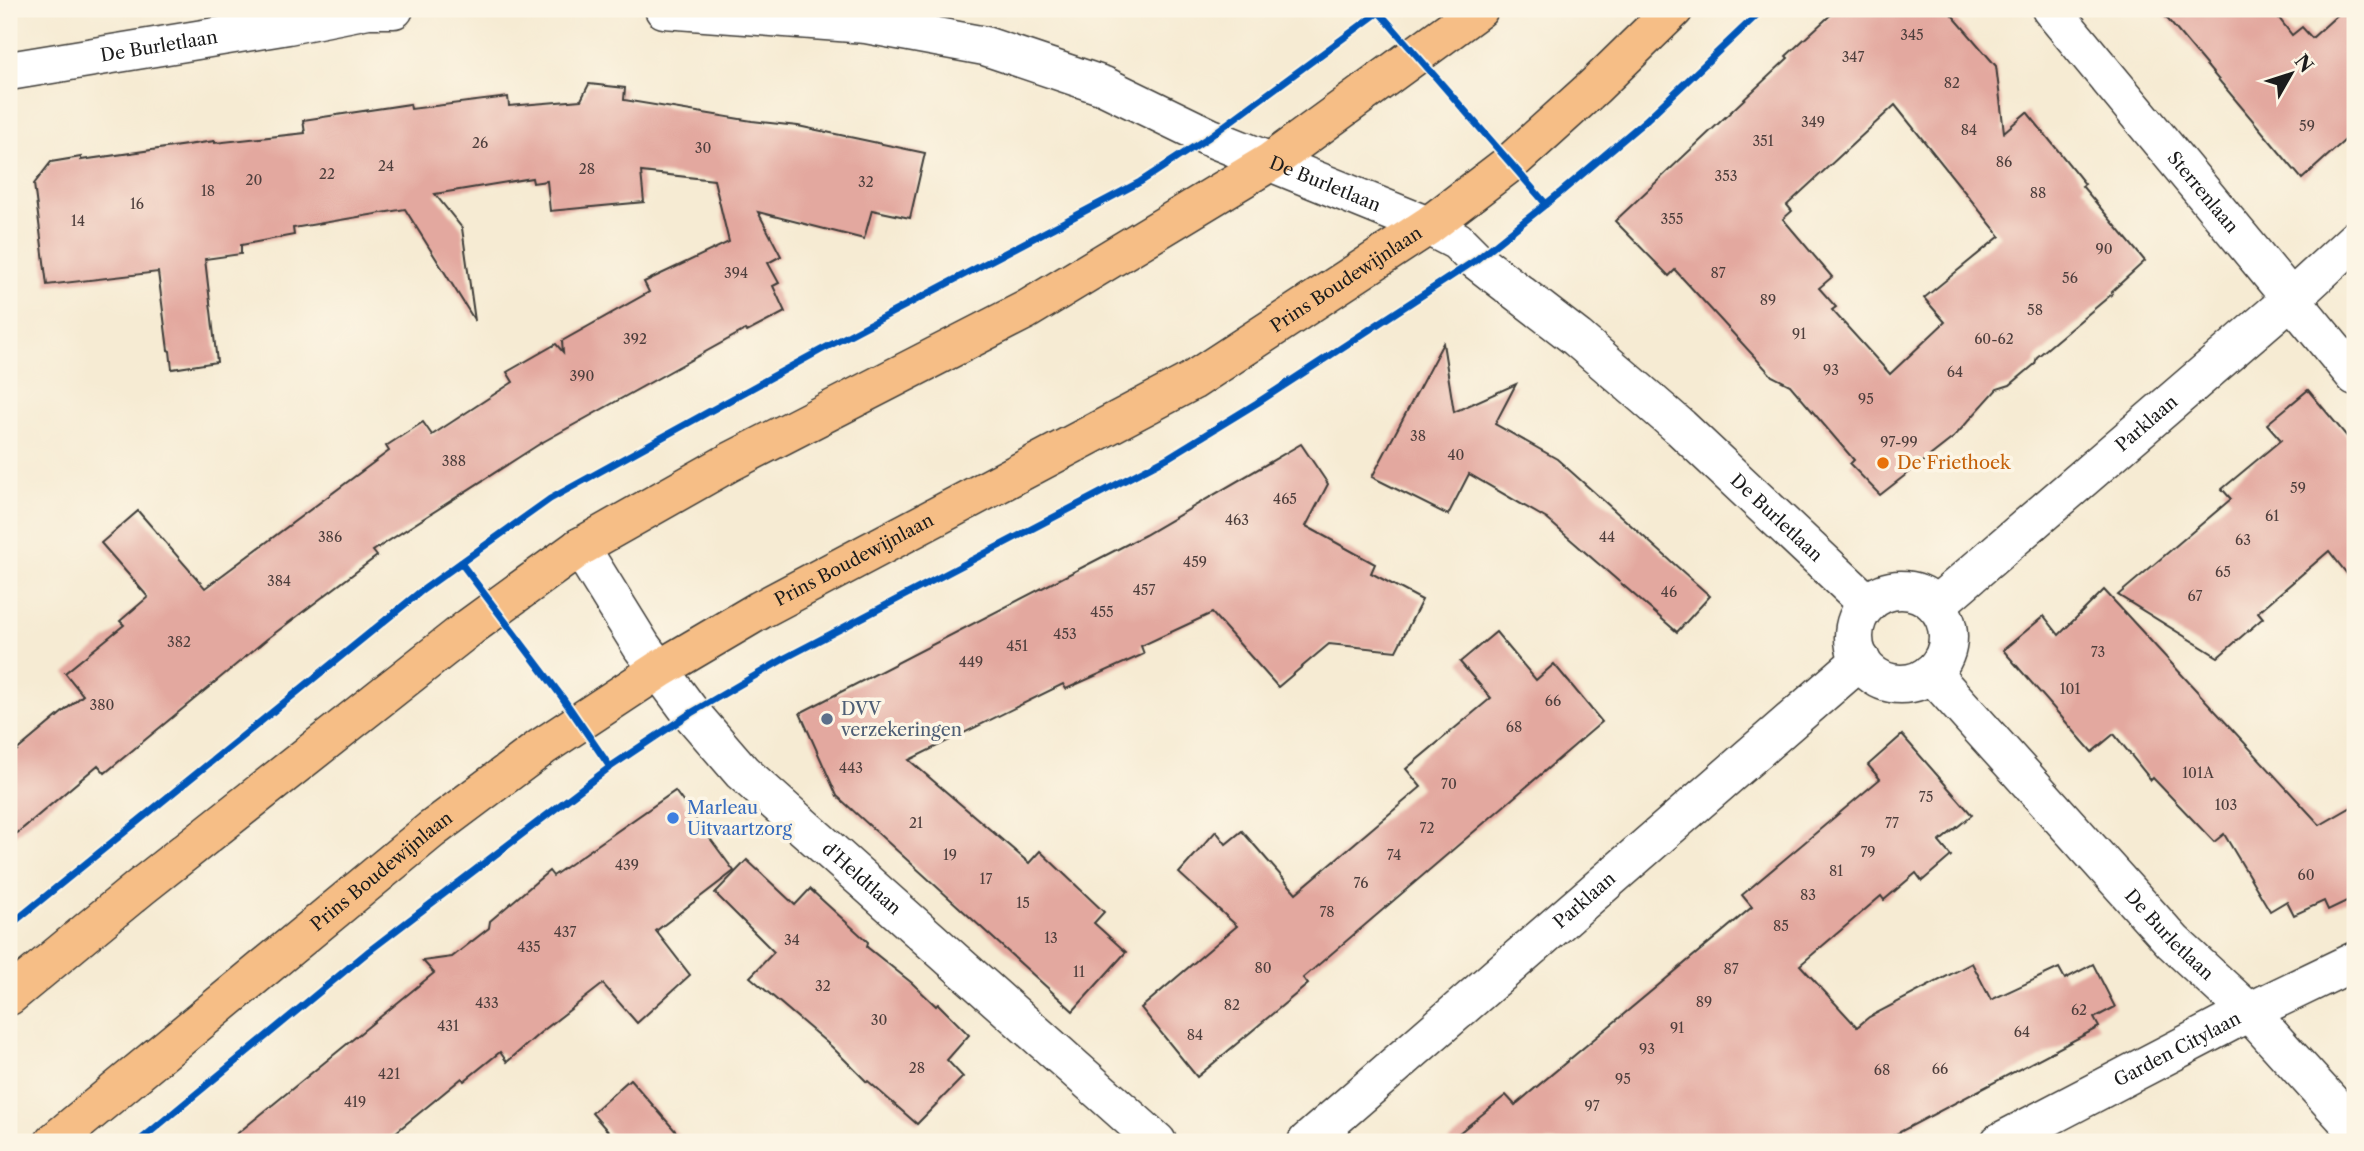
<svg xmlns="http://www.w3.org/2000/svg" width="2364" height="1151" viewBox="0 0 2364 1151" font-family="'Libre Caslon Text',serif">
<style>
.building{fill:#e3a89f;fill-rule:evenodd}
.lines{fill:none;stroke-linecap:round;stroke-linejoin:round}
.minor-casing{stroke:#3d3b37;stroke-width:41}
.major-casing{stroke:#3d3b37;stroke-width:41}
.minor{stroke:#fff;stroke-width:38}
.major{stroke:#f6be86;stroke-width:38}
.cycleway-casing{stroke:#fcf5e5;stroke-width:11}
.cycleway{stroke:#0057b8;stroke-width:7}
.food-dot{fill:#e8710a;stroke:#fcf5e5;stroke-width:2.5}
.service-dot{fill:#5c6f8a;stroke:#fcf5e5;stroke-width:2.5}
.shop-dot{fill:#3f7fe0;stroke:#fcf5e5;stroke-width:2.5}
.labels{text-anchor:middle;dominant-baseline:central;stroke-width:7;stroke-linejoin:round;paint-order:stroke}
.number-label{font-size:14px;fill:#4e3f3d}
.street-label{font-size:18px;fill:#1c1c1c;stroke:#fcf5e5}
.food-label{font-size:18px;fill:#c56008;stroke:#fcf5e5;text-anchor:start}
.service-label{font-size:18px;fill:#4e5e75;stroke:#fcf5e5;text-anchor:start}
.shop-label{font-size:18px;fill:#366cbe;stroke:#fcf5e5;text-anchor:start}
</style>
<rect width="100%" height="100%" fill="#fcf5e5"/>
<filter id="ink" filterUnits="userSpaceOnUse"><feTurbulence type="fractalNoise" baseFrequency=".0143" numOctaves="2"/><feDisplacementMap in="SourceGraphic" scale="14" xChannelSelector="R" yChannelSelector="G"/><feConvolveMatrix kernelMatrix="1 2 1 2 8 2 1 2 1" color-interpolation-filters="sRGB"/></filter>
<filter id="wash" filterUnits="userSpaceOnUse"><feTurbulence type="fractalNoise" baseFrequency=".00686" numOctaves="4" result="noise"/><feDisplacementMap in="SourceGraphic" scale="28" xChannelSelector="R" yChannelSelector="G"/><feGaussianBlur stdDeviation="1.57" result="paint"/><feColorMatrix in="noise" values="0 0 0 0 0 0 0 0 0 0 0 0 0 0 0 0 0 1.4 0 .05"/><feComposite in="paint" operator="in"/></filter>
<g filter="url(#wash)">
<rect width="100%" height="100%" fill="#f6ebd3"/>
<g id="blocks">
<g class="building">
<path d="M1837 9H1947L1996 66 2004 132 2027 112 2085 184 2082 186 2145 261 2111 292 2112 294 2037 357 2035 364 2010 385 1997 389 1954 437 1880 495 1850 464 1854 460 1790 385 1772 376 1675 270 1669 276 1615 221 1788 58 1786 56ZM1895 105 2000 236 1924 298 1945 322 1890 374 1832 310 1836 307 1819 288 1832 277 1783 219 1792 211 1787 205Z"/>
<path d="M2159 9H2272L2292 35 2302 27 2312 38 2344 9H2355V131L2302 179Z"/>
<path d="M589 84 625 88 624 100 752 121 798 126 925 153 910 218 872 210 864 239 758 212 781 256 768 263 779 283 773 286 785 312 747 332 745 330 541 443 373 551 377 556 267 639 105 773 98 765 9 840V757L83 695 65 673 124 625 120 621 148 597 101 543 138 511 205 588 389 451 386 446 423 422 432 435 513 382 507 372 556 344 563 352 562 341 649 292 644 282 729 242 714 180 641 172 644 202 550 211 547 181 533 183 532 178 435 194 462 228 475 321 405 209 293 228 294 235 241 245V254L205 259 217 362 172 369 170 351 168 350 158 272 47 285 34 184 51 162 81 157V160L215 141V143L305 133 303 120 410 104 411 109 508 97 509 106 581 100Z"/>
<path d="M1443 343 1454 412 1516 384 1495 424 1557 459 1710 596 1677 632 1547 519 1469 474 1448 515 1372 477Z"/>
<path d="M2308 390 2355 446V584L2329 551 2258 612 2263 618 2218 657 2118 595 2231 499 2222 489 2281 440 2267 424Z"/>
<path d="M1301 444 1328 484 1306 526 1375 564 1371 573 1422 600 1396 651 1329 644 1278 687 1212 613 1141 646 1144 654 1066 689 1063 684 909 760 1029 863 1040 851 1104 912 1094 923 1126 952 1073 1011 837 796 800 713 1145 535Z"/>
<path d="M2104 590 2320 825 2355 805V897L2328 910 2324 901 2294 915 2287 901 2270 911 2224 834 2214 842 2153 778 2151 780 2114 734 2092 752 2003 650 2044 616 2059 635Z"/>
<path d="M1496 632 1536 680 1554 664 1602 722 1303 978 1308 984 1197 1077 1141 1008 1237 926 1179 873 1216 831 1226 844 1242 831 1296 893 1421 787 1406 769 1491 698 1460 662Z"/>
<path d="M1902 735 1972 815 1939 842 1951 856 1922 881 1916 873 1884 900 1881 896 1800 965 1857 1027 1869 1017 1972 963 1991 1000 2059 968 2065 979 2093 964 2115 1007 2094 1018 2099 1027 1881 1142H1448L1506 1095 1515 1105 1752 907 1742 895 1880 779 1868 765Z"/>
<path d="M675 791 734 871 656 931 690 975 637 1023 603 984 540 1033 507 1062 500 1052 464 1081 462 1078 384 1142H227L434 973 423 961 452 957 489 928 490 921 549 871 553 876Z"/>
<path d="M747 860 795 905 810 889 868 942 867 947 912 983 936 1006 938 1004 969 1035 947 1060 963 1077 917 1124 868 1081 867 1082 832 1047 750 977 774 952 715 893Z"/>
<path d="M630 1079 685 1142H617L592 1113Z"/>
</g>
</g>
</g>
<g filter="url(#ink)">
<use href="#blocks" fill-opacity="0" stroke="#3d3b37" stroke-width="2"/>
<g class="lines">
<g class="minor-casing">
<g id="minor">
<path id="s1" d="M664 9 866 24 985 46 1104 86 1209 137 1428 226 1457 241 1476 260 1577 338 1680 427 1868 604"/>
<path id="s2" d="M2051 9 2355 376"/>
<path id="s3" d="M9 71 288 25 368 9H394"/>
<path id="s4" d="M580 547 642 647 691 713 742 772 1157 1142"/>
<circle cx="1901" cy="637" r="47"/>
<path id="s5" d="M1936 605 2291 299 2355 240"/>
<path id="s6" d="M1931 673 2173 942 2249 1012 2355 1129"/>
<path id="s7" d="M1307 1142 1861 660"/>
<path id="s8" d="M2000 1142 2249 1012 2355 961"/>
</g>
</g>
<g class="major-casing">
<g id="major">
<path d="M9 996 141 887 470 627 580 547 730 462 1026 310 1270 162 1479 9"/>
<path id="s9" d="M54 1142 431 830 542 747 660 669 760 610 1192 381 1428 226 1509 164 1594 87 1674 9"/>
</g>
</g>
<use href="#minor" class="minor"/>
<use href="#major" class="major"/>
<g class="cycleway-casing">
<g id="cycleway">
<path d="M1379 12 1546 204"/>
<path d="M461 563 562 697 610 767"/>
<path d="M9 926 420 592 550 499 821 350 1140 182 1209 137 1383 9"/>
<path d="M138 1142 369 951 610 767 691 713 787 657 1169 457 1257 403 1476 260 1561 192 1645 121 1763 9"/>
</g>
</g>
<use href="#cycleway" class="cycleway"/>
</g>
</g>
<circle class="food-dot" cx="1883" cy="463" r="7"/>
<circle class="service-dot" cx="827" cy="719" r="7"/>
<circle class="shop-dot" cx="673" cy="818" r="7"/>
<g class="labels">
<g class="number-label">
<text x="1912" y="35">345</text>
<text x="1853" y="57">347</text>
<text x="1952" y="83">82</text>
<text x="1813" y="122">349</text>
<text x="2307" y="126">59</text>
<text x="1969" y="130">84</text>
<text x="1763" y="141">351</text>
<text x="480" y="143">26</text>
<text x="703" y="148">30</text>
<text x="2004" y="162">86</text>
<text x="386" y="166">24</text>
<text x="587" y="169">28</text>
<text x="327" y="174">22</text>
<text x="1726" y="176">353</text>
<text x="254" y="180">20</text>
<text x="866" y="182">32</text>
<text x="208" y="191">18</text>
<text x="2038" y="193">88</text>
<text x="137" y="204">16</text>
<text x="1672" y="219">355</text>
<text x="78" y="221">14</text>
<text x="2104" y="249">90</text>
<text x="736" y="273">394</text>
<text x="1718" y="273">87</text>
<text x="2070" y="278">56</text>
<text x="1768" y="300">89</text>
<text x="2035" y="310">58</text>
<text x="1799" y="334">91</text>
<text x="635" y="339">392</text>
<text x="1994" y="339">60-62</text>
<text x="1831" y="370">93</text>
<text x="1955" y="372">64</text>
<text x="582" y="376">390</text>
<text x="1866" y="399">95</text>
<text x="1418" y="436">38</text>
<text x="1899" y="442">97-99</text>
<text x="1456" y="455">40</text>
<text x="454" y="461">388</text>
<text x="2298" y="488">59</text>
<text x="1285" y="499">465</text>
<text x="2272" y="516">61</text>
<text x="1237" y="520">463</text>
<text x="330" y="537">386</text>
<text x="1607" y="537">44</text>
<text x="2243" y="540">63</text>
<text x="1195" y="562">459</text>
<text x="2223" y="572">65</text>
<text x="279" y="581">384</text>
<text x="1144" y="590">457</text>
<text x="1669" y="592">46</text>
<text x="2195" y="596">67</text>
<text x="1102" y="612">455</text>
<text x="1065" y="634">453</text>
<text x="179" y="642">382</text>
<text x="1017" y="646">451</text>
<text x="2098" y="652">73</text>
<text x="971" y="662">449</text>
<text x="2070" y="689">101</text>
<text x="1553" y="701">66</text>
<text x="102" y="705">380</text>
<text x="1514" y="727">68</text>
<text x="851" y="768">443</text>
<text x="2198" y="773">101A</text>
<text x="1449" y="784">70</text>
<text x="1926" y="797">75</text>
<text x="2226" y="805">103</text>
<text x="916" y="823">21</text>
<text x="1892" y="823">77</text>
<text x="1427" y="828">72</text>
<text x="1868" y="852">79</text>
<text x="950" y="855">19</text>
<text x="1394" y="855">74</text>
<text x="627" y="865">439</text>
<text x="1836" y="871">81</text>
<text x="2306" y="875">60</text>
<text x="986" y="879">17</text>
<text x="1361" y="883">76</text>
<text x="1808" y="895">83</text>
<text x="1023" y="903">15</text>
<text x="1327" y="912">78</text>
<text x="1781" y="926">85</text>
<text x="565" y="932">437</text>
<text x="1051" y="938">13</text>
<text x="792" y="940">34</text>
<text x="529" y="947">435</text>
<text x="1263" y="968">80</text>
<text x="1731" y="969">87</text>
<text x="1079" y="972">11</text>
<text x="823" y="986">32</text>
<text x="1704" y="1002">89</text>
<text x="487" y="1003">433</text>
<text x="1232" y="1005">82</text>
<text x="2079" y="1010">62</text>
<text x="879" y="1020">30</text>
<text x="448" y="1026">431</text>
<text x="1677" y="1028">91</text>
<text x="2022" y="1032">64</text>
<text x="1195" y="1035">84</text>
<text x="1647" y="1049">93</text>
<text x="917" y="1068">28</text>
<text x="1940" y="1069">66</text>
<text x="1882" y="1070">68</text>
<text x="389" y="1074">421</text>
<text x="1623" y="1079">95</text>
<text x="355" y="1102">419</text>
<text x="1592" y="1106">97</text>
</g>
<g class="street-label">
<text stroke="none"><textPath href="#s3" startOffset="152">De Burletlaan</textPath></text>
<text stroke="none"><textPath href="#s1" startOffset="691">De Burletlaan</textPath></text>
<text stroke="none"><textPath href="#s2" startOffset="238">Sterrenlaan</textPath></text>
<text stroke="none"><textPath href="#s9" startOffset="1559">Prins Boudewijnlaan</textPath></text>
<text stroke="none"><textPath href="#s5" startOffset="278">Parklaan</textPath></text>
<text stroke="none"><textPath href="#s1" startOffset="1258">De Burletlaan</textPath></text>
<text stroke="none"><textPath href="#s9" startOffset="992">Prins Boudewijnlaan</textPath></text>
<text stroke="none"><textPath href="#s9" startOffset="425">Prins Boudewijnlaan</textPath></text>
<text stroke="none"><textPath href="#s4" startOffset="438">d'Heldtlaan</textPath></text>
<text stroke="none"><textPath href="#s7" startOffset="368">Parklaan</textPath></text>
<text stroke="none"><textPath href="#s6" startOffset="354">De Burletlaan</textPath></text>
<text stroke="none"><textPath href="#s8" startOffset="200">Garden Citylaan</textPath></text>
</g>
<g class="food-label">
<text x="1897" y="463">De Friethoek</text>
</g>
<g class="service-label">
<text x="841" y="709">DVV<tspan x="841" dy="21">verzekeringen</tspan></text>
</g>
<g class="shop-label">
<text x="687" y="808">Marleau<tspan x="687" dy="21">Uitvaartzorg</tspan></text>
</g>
</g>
<rect width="2364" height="1151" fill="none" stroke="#fcf5e5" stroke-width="35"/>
<g transform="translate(2291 74) rotate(51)" stroke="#fcf5e5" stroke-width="5" paint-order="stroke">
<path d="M0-5L12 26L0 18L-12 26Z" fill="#1c1c1c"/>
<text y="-10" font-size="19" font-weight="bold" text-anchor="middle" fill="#1c1c1c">N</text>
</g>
</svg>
